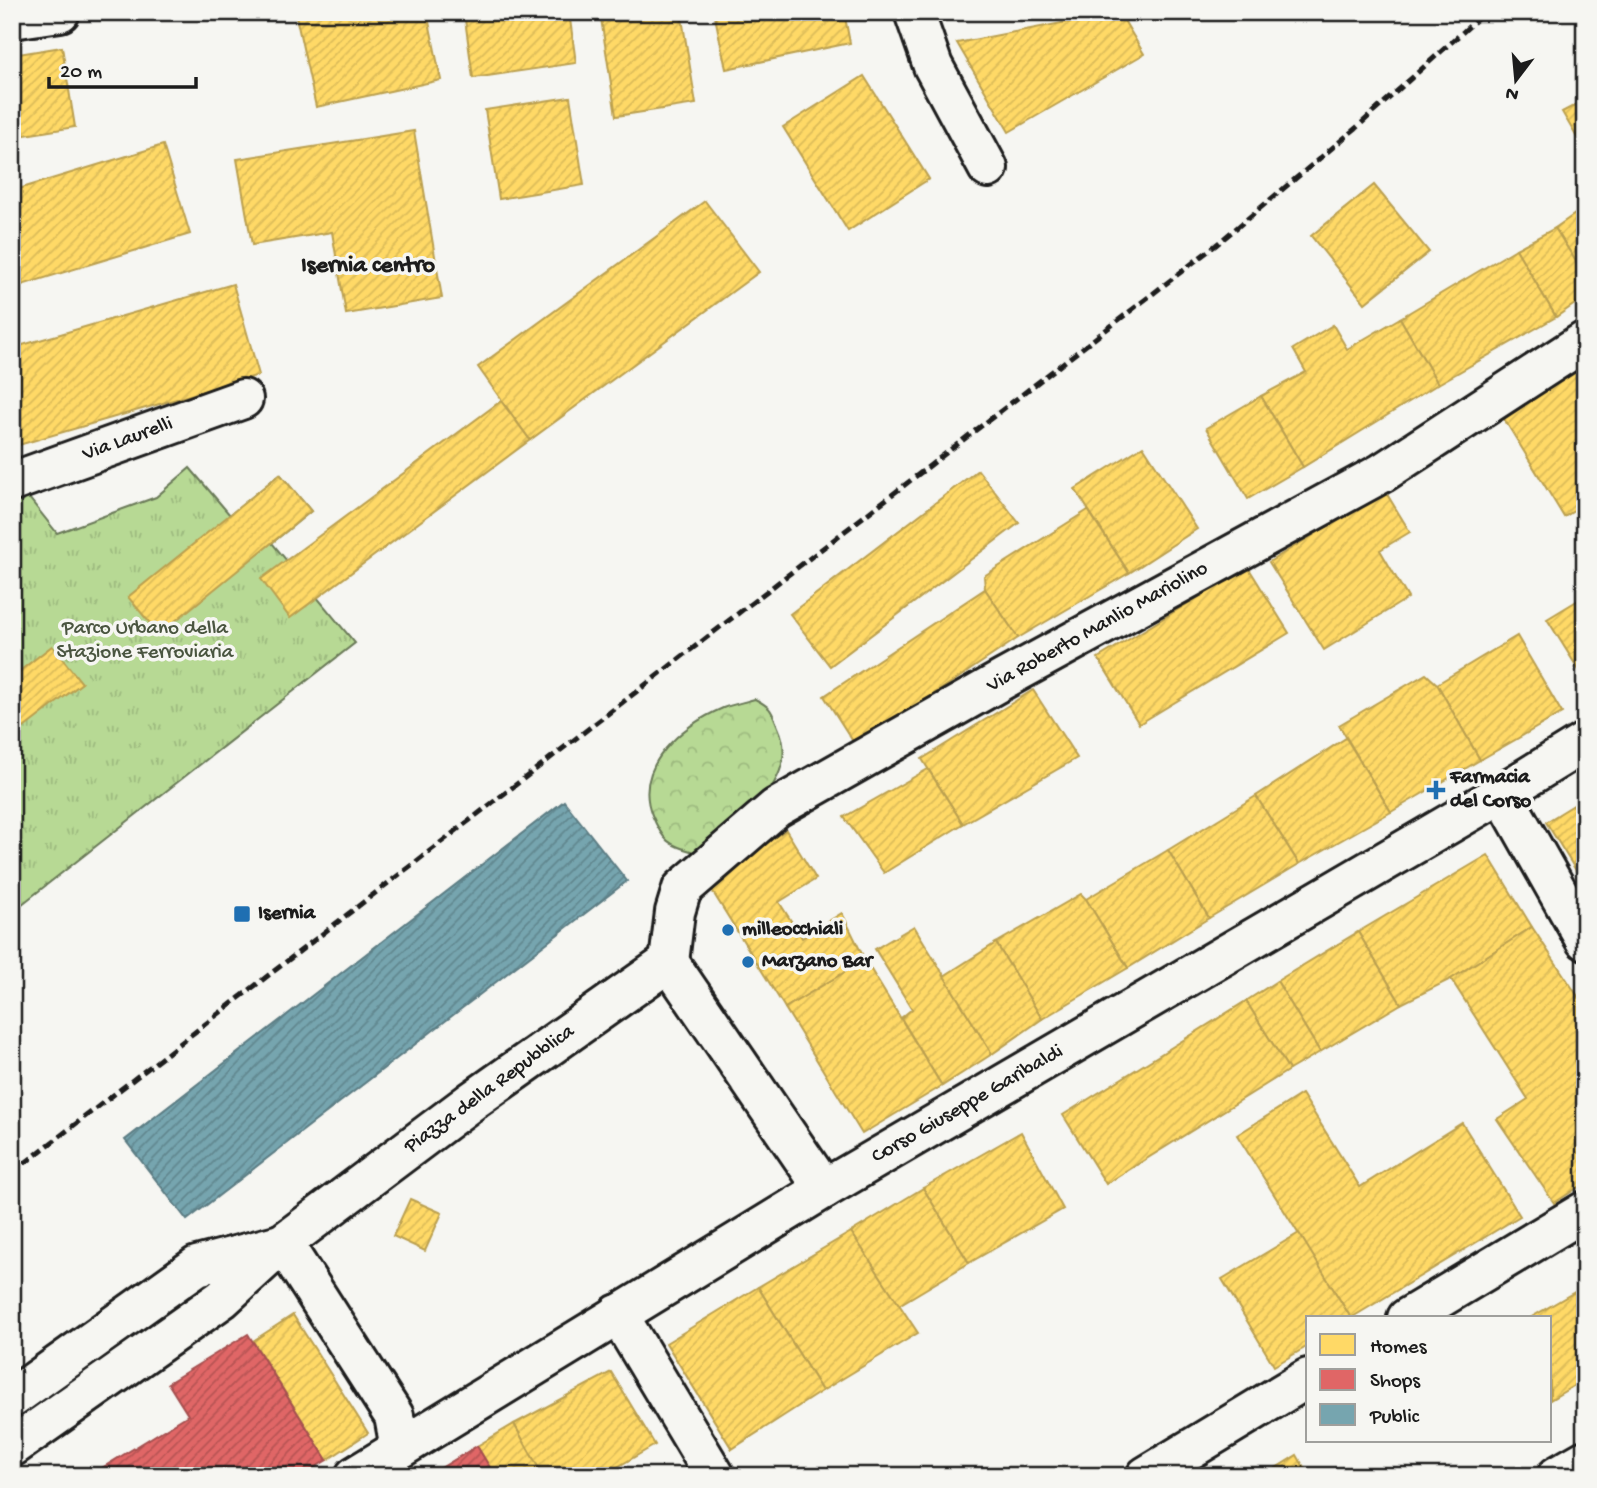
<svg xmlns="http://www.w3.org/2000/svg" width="1597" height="1488" viewBox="0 0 1597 1488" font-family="'Gochi Hand',sans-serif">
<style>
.forest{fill:url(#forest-crowns);stroke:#6a7a58;stroke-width:2}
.park{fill:url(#park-tufts);stroke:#6a7a58;stroke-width:2}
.homes{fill:url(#homes-hatch);stroke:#bba050;stroke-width:2}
.shops{fill:url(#shops-hatch);stroke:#a55050;stroke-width:2}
.public{fill:url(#public-hatch);stroke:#5b7c83;stroke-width:2}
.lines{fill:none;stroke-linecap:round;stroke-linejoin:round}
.minor-casing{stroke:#1c1c1c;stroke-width:44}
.major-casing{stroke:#1c1c1c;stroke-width:44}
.minor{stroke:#f6f6f2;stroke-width:38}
.major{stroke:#f6f6f2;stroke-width:38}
.rail{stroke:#1c1c1c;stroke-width:5;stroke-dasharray:10 5;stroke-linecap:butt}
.poi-dot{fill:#1f6fb2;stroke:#f6f6f2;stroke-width:2.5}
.labels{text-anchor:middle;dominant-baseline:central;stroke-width:7;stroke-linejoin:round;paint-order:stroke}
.street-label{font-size:21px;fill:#1c1c1c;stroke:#f6f6f2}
.park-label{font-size:21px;fill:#4a5540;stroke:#f6f6f2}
.poi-label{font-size:21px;font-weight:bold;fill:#1c1c1c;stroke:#f6f6f2;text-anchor:start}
.quarter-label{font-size:24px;font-weight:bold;fill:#1c1c1c;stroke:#f6f6f2}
</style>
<defs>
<pattern id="forest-crowns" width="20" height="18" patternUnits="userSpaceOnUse" patternTransform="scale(1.75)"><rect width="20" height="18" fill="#b7d994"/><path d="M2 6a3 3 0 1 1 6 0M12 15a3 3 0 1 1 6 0" fill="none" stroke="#9dba7f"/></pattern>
<pattern id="park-tufts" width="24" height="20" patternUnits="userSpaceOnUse" patternTransform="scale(1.75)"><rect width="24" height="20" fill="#b7d994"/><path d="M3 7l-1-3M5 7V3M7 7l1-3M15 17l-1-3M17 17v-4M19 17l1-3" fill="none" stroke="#9dba7f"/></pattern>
<pattern id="homes-hatch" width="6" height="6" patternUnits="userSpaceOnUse" patternTransform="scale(1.75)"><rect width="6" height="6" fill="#ffd966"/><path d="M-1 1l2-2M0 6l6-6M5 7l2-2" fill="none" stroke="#daba58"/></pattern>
<pattern id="shops-hatch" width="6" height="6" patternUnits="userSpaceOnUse" patternTransform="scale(1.75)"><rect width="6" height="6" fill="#e06666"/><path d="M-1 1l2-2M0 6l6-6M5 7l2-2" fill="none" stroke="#b55353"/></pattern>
<pattern id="public-hatch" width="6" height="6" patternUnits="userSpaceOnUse" patternTransform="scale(1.75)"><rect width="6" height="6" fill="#76a5af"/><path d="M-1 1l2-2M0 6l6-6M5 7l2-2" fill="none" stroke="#60868e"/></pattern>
</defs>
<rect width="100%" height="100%" fill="#f6f6f2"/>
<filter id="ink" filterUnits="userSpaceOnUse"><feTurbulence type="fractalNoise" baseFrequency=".0143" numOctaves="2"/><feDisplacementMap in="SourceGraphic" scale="14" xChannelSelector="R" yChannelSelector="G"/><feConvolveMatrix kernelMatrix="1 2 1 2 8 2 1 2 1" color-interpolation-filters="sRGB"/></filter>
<g filter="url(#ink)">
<path class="forest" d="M755 699C772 708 771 710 778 727 804 783 733 827 694 852 668 845 663 841 652 815 632 766 683 725 723 708 733 704 745 702 755 699Z"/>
<path class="park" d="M190 468 230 515 280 474 311 511 272 543 355 643 12 912V503L25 493 57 533 156 497Z"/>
<g class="homes">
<path d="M295 12H427L441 80 316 107Z"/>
<path d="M464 12H569L576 63 473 78Z"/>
<path d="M600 12H681L696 104 616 116Z"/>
<path d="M714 12H844L850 43 726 69Z"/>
<path d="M1119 12 1144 54 1009 132 957 43Z"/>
<path d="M62 47 75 127 12 137V55Z"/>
<path d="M864 76 929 179 848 231 783 127Z"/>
<path d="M570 97 584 185 499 199 485 110Z"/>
<path d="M1585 100V138L1579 141 1562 112Z"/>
<path d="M414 131 442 298 346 314 332 232 252 245 237 159Z"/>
<path d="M163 145 190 234 12 288V191Z"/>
<path d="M1374 185 1429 252 1365 303 1311 236Z"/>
<path d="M705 201 759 272 530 440 478 367Z"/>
<path d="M1585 207V276L1555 228Z"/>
<path d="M1555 228 1585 276V297L1556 317 1516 249Z"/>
<path d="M1516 249 1556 317 1438 384 1400 318Z"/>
<path d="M233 284 259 375 12 447V348Z"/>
<path d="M1400 318 1438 384 1303 467 1261 396 1306 372 1293 349 1333 325 1347 349Z"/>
<path d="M1585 364V504L1564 517 1501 414Z"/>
<path d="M1261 396 1303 467 1248 499 1206 428Z"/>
<path d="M501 401 530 440 290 618 261 579Z"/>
<path d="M1143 446 1197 529 1129 573 1075 489Z"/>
<path d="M978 470 1019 523 830 666 790 614Z"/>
<path d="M280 474 311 511 159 634 128 597Z"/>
<path d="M1385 491 1410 532 1380 550 1408 598 1324 650 1269 562Z"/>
<path d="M1088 510 1129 573 1018 638 985 589 984 576Z"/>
<path d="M1248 567 1289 633 1139 724 1098 658Z"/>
<path d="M985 589 1018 638 856 746 824 696Z"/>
<path d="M1585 596V680L1547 619Z"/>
<path d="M1517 636 1562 713 1480 760 1437 684Z"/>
<path d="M52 646 82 683 12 737V677Z"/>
<path d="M1426 674 1437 684 1480 760 1391 812 1339 725Z"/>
<path d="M1033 690 1077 758 963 824 922 759Z"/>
<path d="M1346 738 1391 812 1299 864 1256 796Z"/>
<path d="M928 769 963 824 884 873 844 817Z"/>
<path d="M1256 796 1299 864 1209 918 1168 850Z"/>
<path d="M1585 798V885L1546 822Z"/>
<path d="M786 830 816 879 779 902 802 938 842 913 865 960 785 1008 706 881Z"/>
<path d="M1168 850 1209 918 1128 968 1086 899Z"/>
<path d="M1488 855 1532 927 1451 979 1401 1004 1358 932Z"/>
<path d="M1081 894 1086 899 1128 968 1042 1019 996 943Z"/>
<path d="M914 926 992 1054 942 1086 901 1018 912 1009 875 949Z"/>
<path d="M1532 927 1585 1007V1183L1554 1203 1497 1119 1528 1099 1451 979Z"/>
<path d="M1358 932 1401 1004 1320 1052 1277 981Z"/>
<path d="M996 943 1042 1019 992 1054 944 976Z"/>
<path d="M865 960 942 1086 862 1134 785 1008Z"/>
<path d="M1277 981 1320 1052 1289 1070 1246 1001Z"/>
<path d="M1246 1001 1289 1070 1106 1184 1063 1115Z"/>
<path d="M1302 1094 1360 1187 1462 1123 1520 1216 1351 1318 1237 1135Z"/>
<path d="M1021 1132 1063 1209 969 1263 923 1188Z"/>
<path d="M923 1188 969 1263 899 1305 851 1232Z"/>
<path d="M410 1199 442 1213 425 1251 393 1236Z"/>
<path d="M851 1232 918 1333 822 1391 758 1287Z"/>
<path d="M1299 1233 1351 1318H1308V1346L1274 1366 1222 1279Z"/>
<path d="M1585 1286V1379L1550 1400V1318H1530Z"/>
<path d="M758 1287 822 1391 732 1449 666 1343Z"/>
<path d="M293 1315 368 1433 327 1460 253 1341Z"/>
<path d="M611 1372 655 1445 602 1476H543L514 1424Z"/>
<path d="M514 1424 543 1476H495L477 1446Z"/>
<path d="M1297 1455 1309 1476H1263Z"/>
</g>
<g class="shops">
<path d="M248 1334 327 1460 301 1476H89L188 1415 168 1383Z"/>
<path d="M477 1446 495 1476H428Z"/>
</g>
<path class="public" d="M564 801 627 881 187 1220 125 1140Z"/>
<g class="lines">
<g class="minor-casing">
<g id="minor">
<path d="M914 12 933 66 988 168"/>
<path d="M12 19 60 12"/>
<path d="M12 482 243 399"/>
<path d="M1502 793 1585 940"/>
<path d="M669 962 675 912 682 889 776 808 1004 679 1382 473 1585 341"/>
<path d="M618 1314 715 1476"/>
<path d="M1407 1318 1585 1211"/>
<path d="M12 1398 197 1266 277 1245"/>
<path d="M12 1447 222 1299 283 1243"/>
<path d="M400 1448 394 1416 283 1243 472 1101 669 962 824 1189"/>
<path d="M1146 1476 1308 1378"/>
</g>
</g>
<g class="major-casing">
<g id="major">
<path d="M355 1476 824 1189 1502 793 1585 742"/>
<path d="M1557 1476 1585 1460"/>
</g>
</g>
<use href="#minor" class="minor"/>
<use href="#major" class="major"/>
<path class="rail" d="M12 1173 1216 245 1356 128 1485 12"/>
</g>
</g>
<g class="poi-dot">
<path d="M1432.5 779.5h7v7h7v7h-7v7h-7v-7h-7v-7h7z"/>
<rect x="233" y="905" width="18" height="18" rx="3.5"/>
<circle cx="728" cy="930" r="7"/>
<circle cx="748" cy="962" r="7"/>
</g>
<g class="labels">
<g class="street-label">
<text transform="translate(128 440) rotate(-20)">Via Laurelli</text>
<text transform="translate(1098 628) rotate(-29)">Via Roberto Manlio Mariolino</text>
<text transform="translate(490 1090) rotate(-36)">Piazza della Repubblica</text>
<text transform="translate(968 1105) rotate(-30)">Corso Giuseppe Garibaldi</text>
</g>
<g class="park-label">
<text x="145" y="629">Parco Urbano della<tspan x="145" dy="24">Stazione Ferroviaria</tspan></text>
</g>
<g class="poi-label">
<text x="1450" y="778">Farmacia<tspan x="1450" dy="24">del Corso</tspan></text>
<text x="258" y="914">Isernia</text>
<text x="742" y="930">milleocchiali</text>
<text x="762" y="962">Marzano Bar</text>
</g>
<g class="quarter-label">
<text x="368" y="266">Isernia centro</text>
</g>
</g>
<rect width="1597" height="1488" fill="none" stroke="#f6f6f2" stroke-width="42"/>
<rect x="21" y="21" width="1555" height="1446" fill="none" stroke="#1c1c1c" stroke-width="2.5" filter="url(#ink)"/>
<rect x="1306" y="1316" width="245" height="126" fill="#f6f6f2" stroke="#9f9f9c" stroke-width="2"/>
<rect x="1320" y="1334" width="35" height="21" fill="#ffd966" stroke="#9f9f9c" stroke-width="2"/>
<text x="1370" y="1352" font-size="21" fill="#1c1c1c">Homes</text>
<rect x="1320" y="1369" width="35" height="21" fill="#e06666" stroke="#9f9f9c" stroke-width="2"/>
<text x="1370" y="1386" font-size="21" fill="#1c1c1c">Shops</text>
<rect x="1320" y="1404" width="35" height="21" fill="#76a5af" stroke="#9f9f9c" stroke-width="2"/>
<text x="1370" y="1422" font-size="21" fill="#1c1c1c">Public</text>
<g transform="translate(1516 80) rotate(196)" stroke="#f6f6f2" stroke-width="5" paint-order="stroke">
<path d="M0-5L12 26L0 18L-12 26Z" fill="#1c1c1c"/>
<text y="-10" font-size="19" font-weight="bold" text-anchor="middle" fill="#1c1c1c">N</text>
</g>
<path d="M49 77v10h147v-10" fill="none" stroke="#1c1c1c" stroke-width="3.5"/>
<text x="60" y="77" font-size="21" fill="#1c1c1c" stroke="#f6f6f2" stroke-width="5" paint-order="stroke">20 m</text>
</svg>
